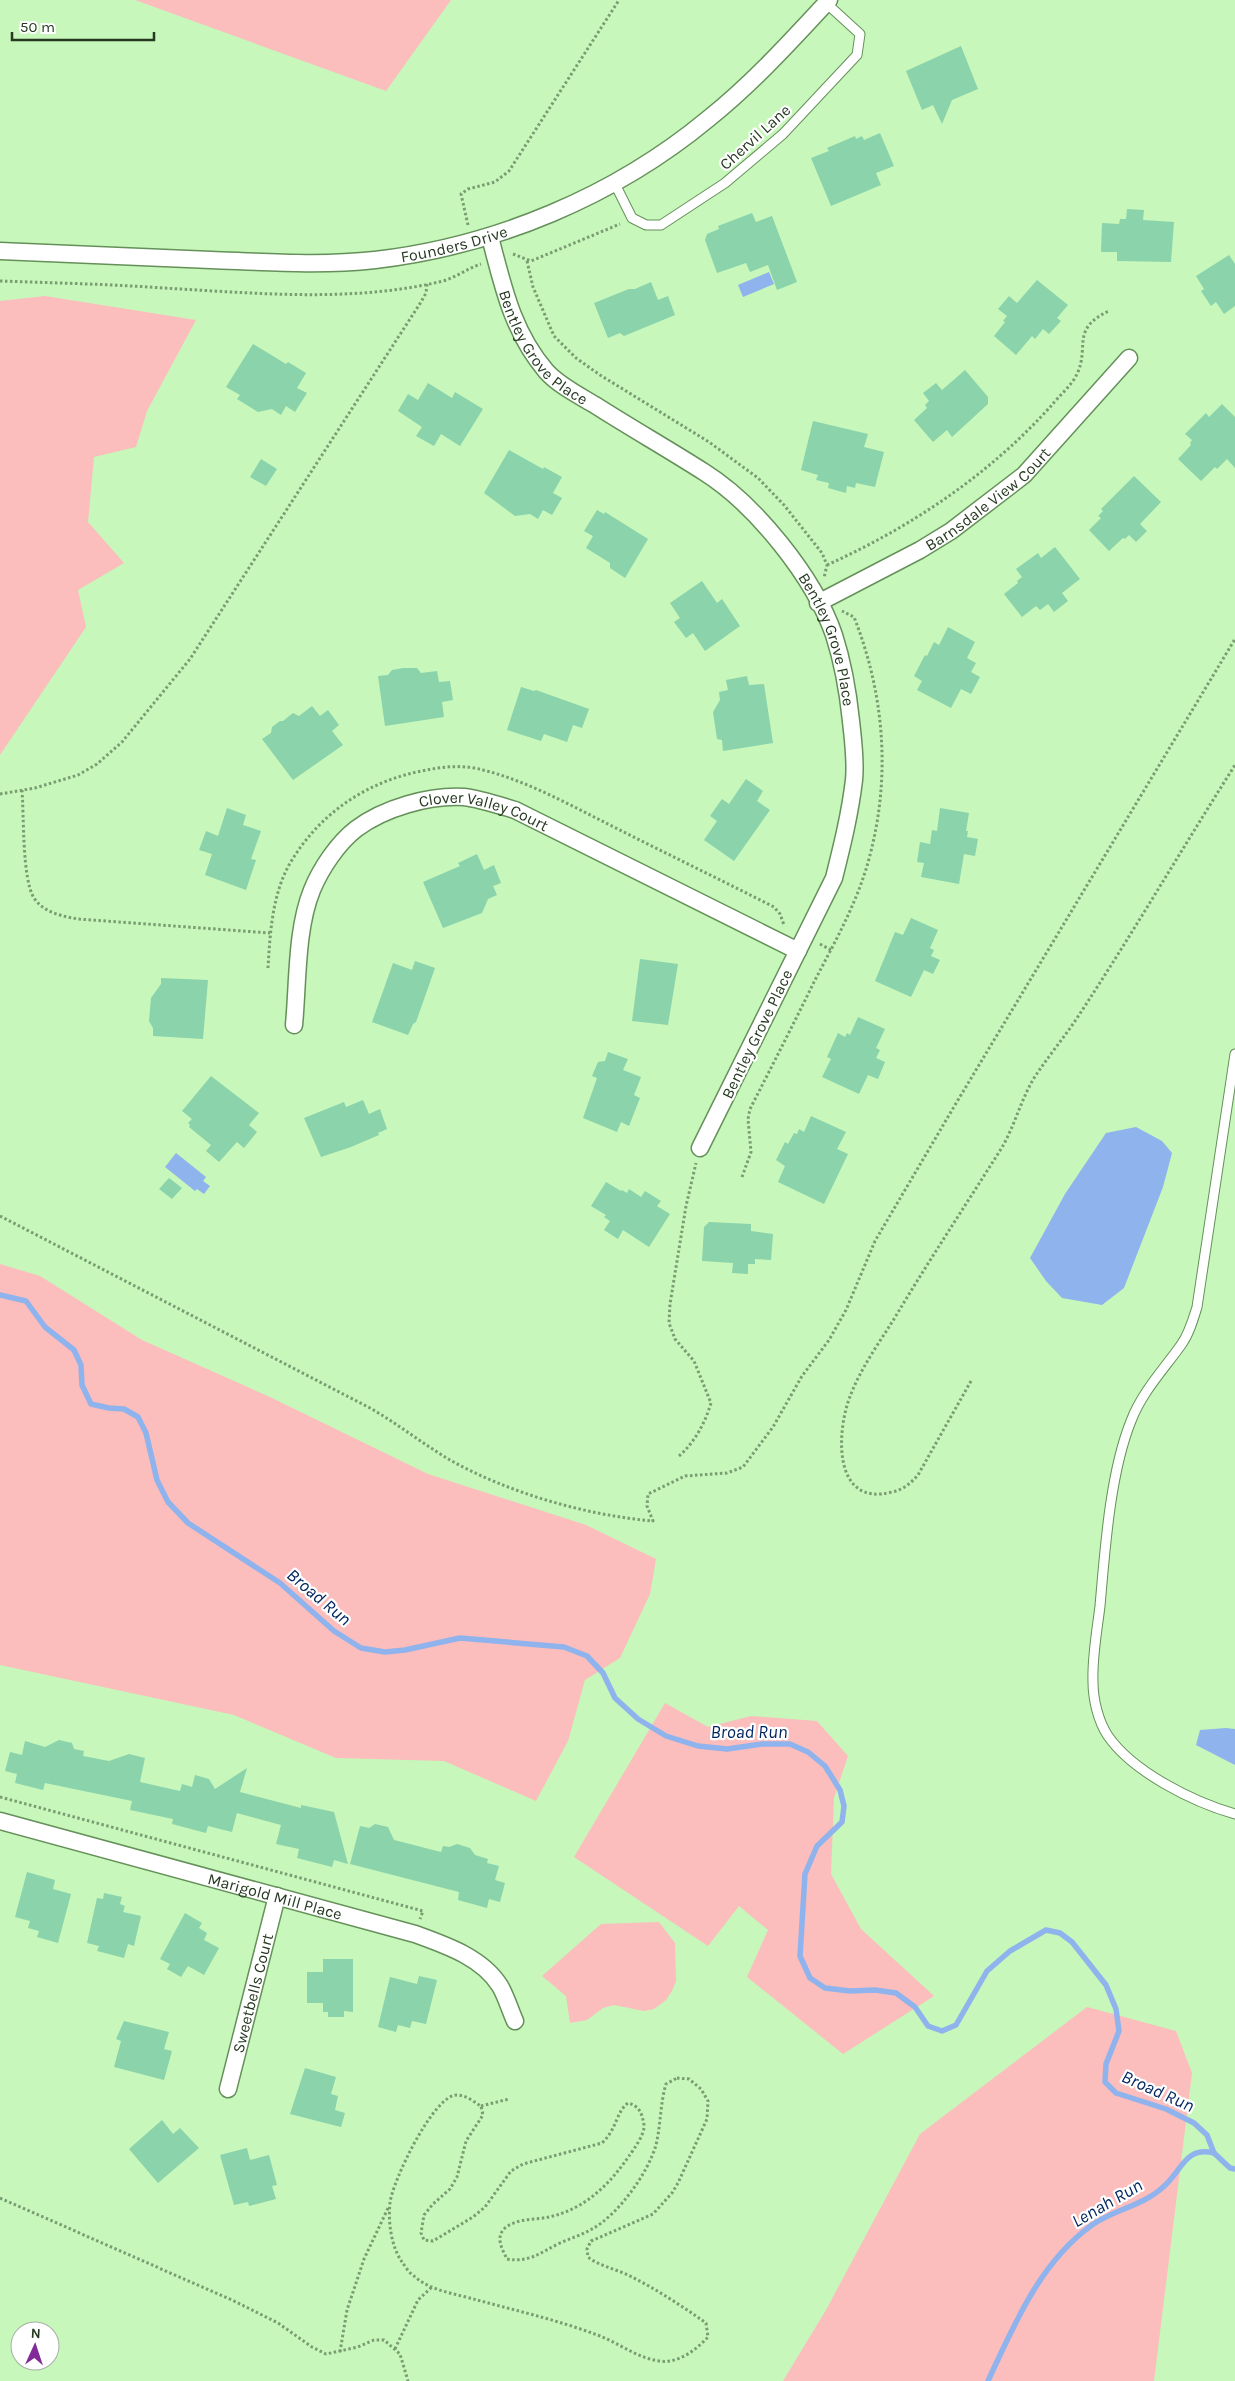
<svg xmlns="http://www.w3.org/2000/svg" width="1235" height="2381" viewBox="0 0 1235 2381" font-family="Karla,sans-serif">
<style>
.green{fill:#fcbdbd}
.water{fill:#8fb3ed}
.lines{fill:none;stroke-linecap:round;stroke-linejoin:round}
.stream{stroke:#8fb3ed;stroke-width:5.5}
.building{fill:#8ad3ab}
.lane-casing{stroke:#65905a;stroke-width:11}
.street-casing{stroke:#65905a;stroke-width:19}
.path{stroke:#7a9c71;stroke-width:3;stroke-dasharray:2.5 2.5;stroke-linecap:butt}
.lane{stroke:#fff;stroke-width:9}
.street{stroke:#fff;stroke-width:16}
.labels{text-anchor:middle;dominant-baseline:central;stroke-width:4.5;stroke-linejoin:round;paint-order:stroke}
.street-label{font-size:16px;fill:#263921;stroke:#fff}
.water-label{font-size:18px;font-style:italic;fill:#022760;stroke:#fff}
</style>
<rect width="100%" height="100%" fill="#c7f7bb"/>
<g class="green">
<path d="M135 0H451L386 91Z"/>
<path d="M45 296 196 320 147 411 136 447 94 457 88 522 124 563 78 590 86 627 0 755V301Z"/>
<path d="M0 1264 40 1276 142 1340 272 1398 428 1474 586 1525 656 1559 650 1594 620 1658 585 1680 568 1741 536 1801 444 1761 336 1758 234 1715 0 1665Z"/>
<path d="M665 1703 708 1727 751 1716 817 1721 848 1756 834 1798 831 1874 861 1929 934 1996 843 2054 747 1977 768 1930 739 1906 708 1946 574 1857Z"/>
<path d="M659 1922 675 1943 676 1981 672 1991 666 2000 654 2009 644 2011 614 2005 603 2008 587 2020 570 2023 566 1996 542 1976 601 1924Z"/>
<path d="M1087 2007 1176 2031 1192 2073 1154 2381H783L826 2310 920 2134Z"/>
</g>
<g class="water">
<path d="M769 272 774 284 743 297 738 285Z"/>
<path d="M1136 1127 1162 1141 1172 1153 1163 1187 1124 1288 1102 1305 1062 1298 1046 1281 1030 1258 1065 1194 1106 1133Z"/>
<path d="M176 1153 206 1177 203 1181 210 1186 204 1194 197 1189 195 1191 165 1167Z"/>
<path d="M1226 1728 1235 1729V1765L1196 1745 1200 1730Z"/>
</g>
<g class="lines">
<g class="stream">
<path d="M0 1295 26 1301 45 1327 74 1350 81 1365 82 1385 91 1404 109 1408 124 1409 138 1417 146 1433 157 1480 168 1502 188 1523 280 1583 334 1631 361 1648 385 1652 405 1650 460 1638 564 1647 587 1656 603 1673 615 1698 638 1719 666 1736 698 1746 727 1749 762 1744H790L808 1752 825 1766 840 1790 844 1806 842 1822 817 1846 805 1874 800 1956 810 1978 825 1988 850 1991 875 1990 896 1993 915 2007 928 2026 942 2031 956 2025 987 1971 1010 1951 1046 1930 1060 1933 1072 1942 1106 1985 1116 2009 1119 2031 1106 2064 1105 2082 1116 2093 1166 2109 1194 2123 1207 2135 1214 2153 1230 2168 1235 2169"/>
<path d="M988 2381C1014 2325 1040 2262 1092 2225 1113 2210 1142 2206 1162 2188 1182 2172 1184 2146 1214 2153"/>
</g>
</g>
<g class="building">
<path d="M961 46 978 89 952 100 942 124 933 105 922 110 906 71Z"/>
<path d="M880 133 894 166 876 173 881 185 831 206 811 158 829 151 827 148 855 136 856 139 862 136 864 140Z"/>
<path d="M1127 209 1144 210 1143 220 1174 222 1171 262 1117 261V252H1101L1102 223 1119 224 1120 219H1126Z"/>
<path d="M752 213 756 222 772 216 797 282 777 290 768 265 750 272 746 263 717 273 705 240 707 234 719 229 718 226Z"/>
<path d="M1229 255 1235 264V306L1224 314 1216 302 1211 306 1201 291 1204 289 1196 276Z"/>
<path d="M1037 280 1068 305 1057 318 1061 321 1049 334 1043 329 1035 339 1032 336 1016 355 994 336 1005 322 1003 321 1007 316 998 309 1009 296 1017 303Z"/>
<path d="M651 282 658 300 668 296 675 315 624 336 620 333 608 338 594 303 629 289H635Z"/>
<path d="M253 344 286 364 288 362 306 373 297 388 307 393 295 412 286 406 281 415 272 409 258 412 237 399 240 395 226 387Z"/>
<path d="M965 370 988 397V404L952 437 947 430 933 442 914 420 927 408 925 405 929 401 923 393 936 383 942 390Z"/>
<path d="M428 383 452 398 455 392 483 409 460 446 441 434 434 446 416 436 422 427 398 411 408 394 418 400Z"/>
<path d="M1222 404 1235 417V468L1227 459 1217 469 1215 467 1201 481 1178 459 1191 445 1190 443 1192 440 1185 434 1206 413 1209 417Z"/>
<path d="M813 421 868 434 864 447 884 452 875 487 856 483 855 488 847 486 846 493 828 488 829 483 816 480 818 475 801 470Z"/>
<path d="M509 450 543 469 544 467 562 477 553 493 562 498 552 515 543 510 538 519 530 514 515 516 484 493Z"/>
<path d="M261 459 277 469 266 486 250 477Z"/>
<path d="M1134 476 1161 502 1140 524 1147 531 1136 542 1129 535 1125 539 1123 538 1109 551 1089 530 1101 518 1098 516 1103 511 1101 509Z"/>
<path d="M597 510 604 514 605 512 648 539 625 578 610 568V563L586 548 593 536 584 531Z"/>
<path d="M1055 547 1080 579 1062 593 1068 601 1054 612 1048 604 1040 610 1036 606 1022 617 1004 594 1018 583 1017 581 1022 577 1016 569 1038 553 1041 558Z"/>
<path d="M702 581 717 603 722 599 740 626 705 651 693 633 686 638 674 622 680 618 670 603Z"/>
<path d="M948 627 975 642 967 658 976 663 971 672 980 677 971 694 961 689 951 708 917 690 922 681 914 676 925 655 927 656 934 642 939 645Z"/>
<path d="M403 668H417L421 673 437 671 439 682 450 681 453 700 442 702 444 717 385 726 378 676 388 675 392 670Z"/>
<path d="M747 676 749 685 764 684 773 743 723 751 722 740 717 739 713 712 720 700 719 692 728 690 726 680Z"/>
<path d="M521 687 534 691 536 690 589 709 582 728 573 725 567 742 544 734 541 741 507 730Z"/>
<path d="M312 706 320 716 328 710 339 725 332 731 343 745 293 780 262 739 271 733 272 727 280 721H283L293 713 299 716Z"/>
<path d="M746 779 763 791 757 801 770 810 734 861 704 840 717 821 710 816 722 799 729 804Z"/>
<path d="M227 808 246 815 243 825 261 831 251 859 256 860 246 890 205 875 212 854 199 850 206 831 218 836Z"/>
<path d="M940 808 969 813 966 831H968L967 837 978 839 975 856 964 854 959 884 921 877 924 863 917 862 920 842 930 844 932 830 937 831Z"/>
<path d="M477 854 484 870 494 865 501 883 493 886 497 895 488 899 482 913 443 928 423 882 460 866 458 863Z"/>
<path d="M911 918 938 930 930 948 934 950 931 956 940 960 933 974 924 970 911 997 875 981 895 932 903 935Z"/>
<path d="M640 959 678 964 668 1025 632 1021Z"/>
<path d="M415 961 435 968 416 1022 413 1024 408 1035 372 1022 393 963 412 970Z"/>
<path d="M161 978 208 980 203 1039 153 1036V1028L149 1021 151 998 161 984Z"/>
<path d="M858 1017 885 1029 876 1048 880 1050 876 1058 885 1062 878 1079 868 1075 859 1094 822 1077 831 1059 827 1057 838 1033 845 1037 847 1033 850 1035Z"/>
<path d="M608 1052 628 1059 623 1070 641 1077 634 1095 640 1098 629 1126 621 1122 617 1132 583 1118 597 1078 592 1076 598 1062 605 1061Z"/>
<path d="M211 1076 259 1113 249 1125 257 1132 244 1148 237 1142 219 1162 206 1151 211 1145 189 1127 190 1125 188 1123 192 1119 182 1111Z"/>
<path d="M363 1100 369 1114 380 1109 387 1129 378 1133 379 1135 351 1147 321 1157 304 1118 344 1102 346 1107Z"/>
<path d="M811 1116 846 1132 837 1149 848 1154 824 1204 778 1182 785 1166 776 1160 785 1142 788 1144 794 1133 797 1134 799 1129 804 1132Z"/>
<path d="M169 1178 182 1188 172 1199 159 1189Z"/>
<path d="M606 1182 621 1191 622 1190 627 1193 629 1189 641 1197 645 1191 661 1201 657 1206 670 1214 649 1247 623 1230 618 1239 604 1230 610 1221 604 1217 606 1215 591 1206Z"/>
<path d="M709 1222 751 1224V1231L773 1234 771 1260 755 1259V1264H748V1274L732 1273 733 1263 702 1261 704 1227Z"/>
<path d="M59 1740 72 1743 74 1749 84 1751 83 1756 109 1761 129 1754 145 1758 140 1782 180 1791 182 1784 192 1787 195 1775 209 1779 215 1789 247 1768 240 1792 301 1808V1805L334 1812 348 1864 334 1860 332 1867 297 1858 299 1849 276 1844 281 1825 237 1813 232 1832 208 1826 206 1833 172 1824 173 1819 130 1810 132 1801 45 1783 43 1790 15 1783 17 1774 5 1771 10 1752 22 1755 25 1741 45 1747Z"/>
<path d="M375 1824 388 1827 394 1840 441 1852 443 1846 449 1847 457 1844 470 1848 475 1855 488 1859 487 1863 499 1866 495 1880 505 1883 500 1902 489 1899 487 1908 458 1900 459 1892 350 1864 360 1826 369 1828Z"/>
<path d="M27 1872 55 1880 53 1889 71 1894 58 1943 37 1937 39 1931 28 1928 30 1921 15 1917Z"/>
<path d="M104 1893 122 1897 120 1904 125 1906 123 1912 141 1916 134 1946 128 1944 124 1958 97 1951 99 1946 87 1943 97 1898 103 1899Z"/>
<path d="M185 1913 202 1923 199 1928 207 1933 204 1940 219 1948 204 1975 188 1966 181 1977 167 1969 170 1964 160 1959Z"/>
<path d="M323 1959H353V2012L344 2011V2017H328V2012H323V2003H307V1972H323Z"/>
<path d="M419 1976 437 1980 426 2024 412 2021 410 2028 398 2025 396 2032 378 2027 390 1977 417 1984Z"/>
<path d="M124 2021 169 2032 164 2049 172 2051 164 2080 114 2067 121 2041 116 2039Z"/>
<path d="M305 2068 336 2077 331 2094 338 2096 335 2110 345 2113 341 2127 290 2114Z"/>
<path d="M162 2120 173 2134 180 2128 199 2148 158 2183 129 2149Z"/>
<path d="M247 2148 250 2160 269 2155 277 2185 272 2186 276 2199 249 2206 248 2202 234 2205 220 2155Z"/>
</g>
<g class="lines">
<g class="lane-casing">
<g id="lane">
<path d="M615 184 632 218 646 225H661L725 183 783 134 857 55 860 34 826 3"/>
<path d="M1235 1054 1197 1307C1193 1320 1189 1334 1181 1345 1164 1369 1142 1392 1131 1421 1110 1473 1105 1549 1100 1606 1097 1631 1092 1657 1093 1682 1093 1699 1098 1721 1108 1736 1133 1772 1193 1802 1235 1814"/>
</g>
</g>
<g class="street-casing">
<g id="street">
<path id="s1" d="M490 237C503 286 512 331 546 371 558 385 580 396 595 405 631 428 668 449 704 472 755 504 814 577 834 635 843 663 848 692 851 721 853 740 856 761 854 780 850 814 842 846 834 878L700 1148"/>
<path id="s2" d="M0 251C70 254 140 257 211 260 265 262 321 266 375 260 496 246 615 196 708 119 752 84 791 41 829 0"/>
<path id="s3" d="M818 603 920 550 951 531 1024 475 1129 358"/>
<path id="s4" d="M294 1025C298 983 296 929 312 890 321 868 338 843 356 829 384 808 429 795 464 797 481 799 498 805 515 810L798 951"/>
<path id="s5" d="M0 1821 415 1934C445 1945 482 1957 500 1986 506 1996 510 2010 515 2021"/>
<path id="s6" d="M228 2089 277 1896"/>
</g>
</g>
<g class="path">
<path d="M468 225 461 194 468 189 495 182 509 171 619 0"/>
<path d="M513 254 531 261 620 224"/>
<path d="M527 261 533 287 554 336 576 358 600 375 709 442 758 478 784 505 822 553 827 565 824 578"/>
<path d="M0 281C54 283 109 284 163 288 255 293 352 303 443 281 457 277 468 268 481 264"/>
<path d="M827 565C911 527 989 475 1051 406 1059 396 1072 385 1077 374 1090 347 1070 329 1109 311"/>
<path d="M22 790C24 815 22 879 34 898 44 913 62 916 78 919L270 933"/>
<path d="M0 794 35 788 78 775 97 764 122 742 190 659 421 302 426 293 427 284"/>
<path d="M820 944 831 950"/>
<path d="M268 968C270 934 272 896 289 865 319 813 368 780 427 770 445 766 466 765 483 770 527 781 568 804 608 824 663 852 719 879 774 907L780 914 784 925"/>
<path d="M742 1177 751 1152 748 1119 750 1109C772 1066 794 1023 815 980 836 940 859 899 870 855 891 775 884 693 854 617L842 611"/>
<path d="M0 1216 370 1408C398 1424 423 1444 450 1460 509 1493 585 1515 653 1521L647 1506 648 1494 685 1476 727 1473 743 1467 773 1427 802 1376 829 1340 846 1310 875 1241 955 1105 1235 639"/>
<path d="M971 1381 918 1475C911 1483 903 1490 892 1492 832 1508 836 1430 851 1394 861 1368 879 1343 894 1319 928 1262 965 1206 1001 1149 1015 1126 1021 1098 1036 1075 1050 1054 1067 1034 1081 1012 1134 931 1183 847 1235 765"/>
<path d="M679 1456C695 1442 705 1423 711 1403L694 1361 675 1339 669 1323 670 1304 686 1206 696 1163"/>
<path d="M0 1797 423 1911 420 1919"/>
<path d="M677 2078 689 2079 701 2089 708 2101 707 2119 678 2183 672 2193 653 2214 591 2241 587 2249 588 2257C599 2266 616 2269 630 2276 656 2289 682 2306 706 2323L708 2337C696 2350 678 2364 659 2361 638 2358 620 2344 600 2336 561 2321 518 2311 477 2300 457 2294 430 2291 414 2276 409 2273 405 2266 402 2262 391 2246 388 2222 390 2203 392 2182 434 2094 457 2095 466 2095 474 2102 481 2106L483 2115 466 2141 457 2177 450 2189 433 2204 424 2215 421 2233 424 2240 433 2241 473 2217 485 2207 511 2171 523 2164 602 2143C617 2129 616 2112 628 2103 640 2106 642 2114 644 2125 645 2134 634 2149 629 2156 609 2185 585 2209 549 2217 535 2220 517 2218 505 2228 495 2237 502 2249 507 2259 530 2263 541 2252 560 2243 571 2238 582 2235 592 2229 618 2215 648 2173 656 2145 661 2124 660 2104 666 2084Z"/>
<path d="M481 2106 509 2099"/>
<path d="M0 2198 234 2301 278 2323 312 2347 326 2354 358 2347 374 2340H384L400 2354 408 2381"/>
<path d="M395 2349 418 2300 433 2286"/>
<path d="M340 2352 347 2310 364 2259 389 2206"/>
</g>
<use href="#lane" class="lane"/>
<use href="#street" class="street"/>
</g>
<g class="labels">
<g class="street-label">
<text transform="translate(755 137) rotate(-42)">Chervil Lane</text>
<text stroke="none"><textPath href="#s2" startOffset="456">Founders Drive</textPath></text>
<text stroke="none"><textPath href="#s1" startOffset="126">Bentley Grove Place</textPath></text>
<text stroke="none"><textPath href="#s3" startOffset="200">Barnsdale View Court</textPath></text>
<text stroke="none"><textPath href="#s1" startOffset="548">Bentley Grove Place</textPath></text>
<text stroke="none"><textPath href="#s4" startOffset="349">Clover Valley Court</textPath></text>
<text transform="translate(757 1034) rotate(-64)">Bentley Grove Place</text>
<text stroke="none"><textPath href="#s5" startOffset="285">Marigold Mill Place</textPath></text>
<text stroke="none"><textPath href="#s6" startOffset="99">Sweetbells Court</textPath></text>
</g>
<g class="water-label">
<text transform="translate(319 1597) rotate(40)">Broad Run</text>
<text x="749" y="1732">Broad Run</text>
<text transform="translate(1158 2091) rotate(24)">Broad Run</text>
<text transform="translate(1107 2203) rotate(-30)">Lenah Run</text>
</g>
</g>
<g transform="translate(35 2346) rotate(3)"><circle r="24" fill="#ffffff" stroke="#a8b0a6"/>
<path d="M0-4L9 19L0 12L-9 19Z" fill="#822a97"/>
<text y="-8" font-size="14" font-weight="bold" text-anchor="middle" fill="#263921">N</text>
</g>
<path d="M12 32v8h142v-8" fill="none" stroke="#263921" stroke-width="2.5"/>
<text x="20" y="32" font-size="15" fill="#263921" stroke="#ffffff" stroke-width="4" paint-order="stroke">50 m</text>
</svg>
